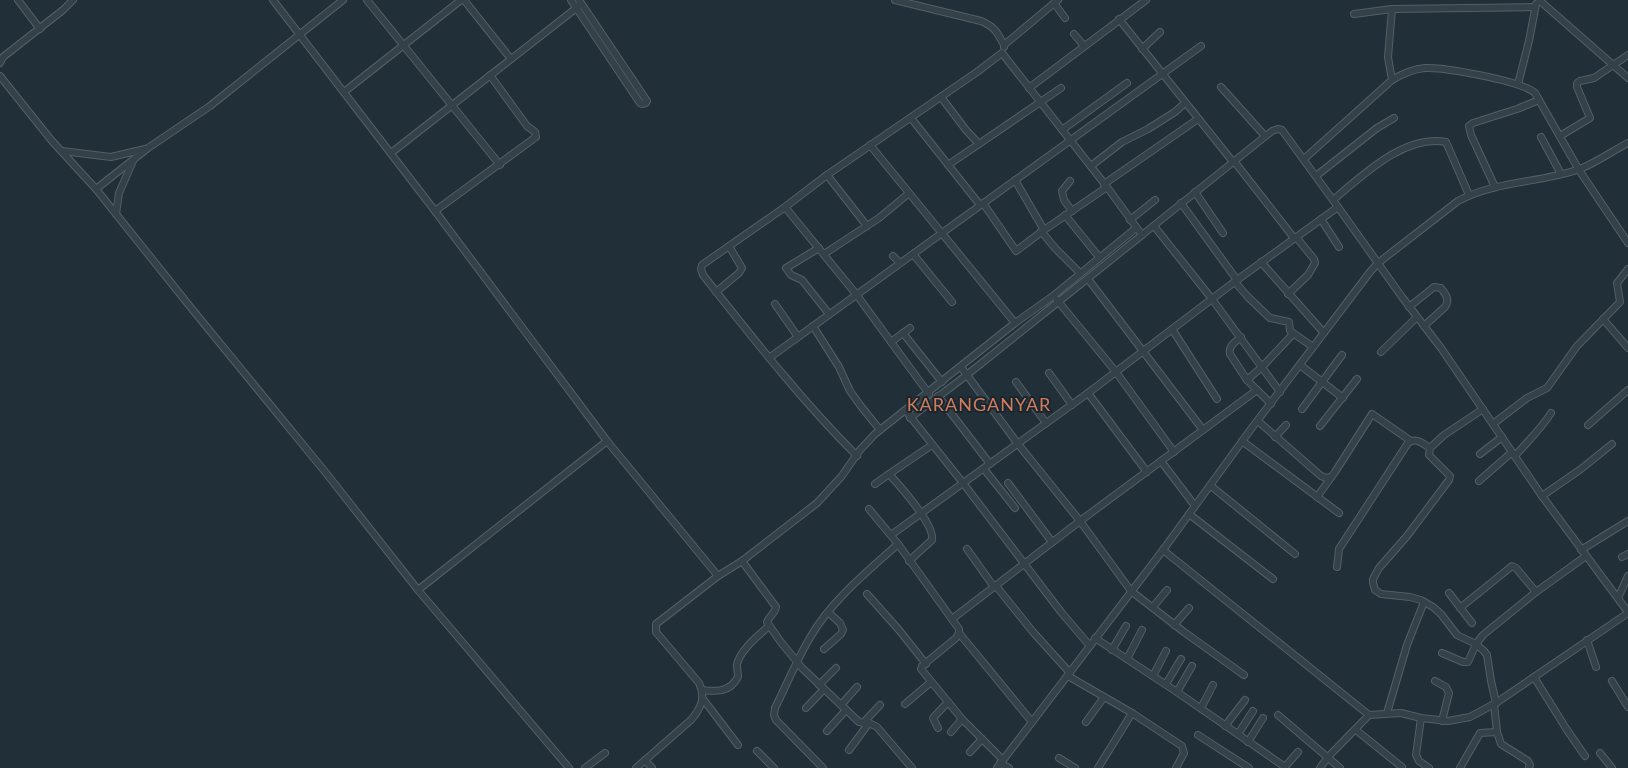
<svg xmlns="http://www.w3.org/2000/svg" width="1628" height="768" viewBox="0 0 1628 768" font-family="Lato,sans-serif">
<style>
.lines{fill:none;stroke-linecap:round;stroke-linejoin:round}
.minor-casing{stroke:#535f67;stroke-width:8}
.minor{stroke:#354149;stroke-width:6}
.labels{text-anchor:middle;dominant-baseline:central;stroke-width:4;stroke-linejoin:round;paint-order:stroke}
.quarter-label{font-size:18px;letter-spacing:1px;fill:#d27c5e;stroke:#1a262e}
</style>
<rect width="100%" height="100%" fill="#212f39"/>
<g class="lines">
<g class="minor-casing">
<g id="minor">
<path d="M18 0 40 29"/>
<path d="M273 0 435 211 536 137 535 132 527 126 490 75"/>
<path d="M367 0 500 165"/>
<path d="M464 0 511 59"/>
<path d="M571 0 640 103 642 104 646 103 647 101 579 0"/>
<path d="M895 0 981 21C995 27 997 32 1004 45"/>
<path d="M1539 0 1628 78"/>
<path d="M1054 3 1065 18"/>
<path d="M1354 14 1392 9 1535 7"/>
<path d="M1119 19 1233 162"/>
<path d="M1074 34 1084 46"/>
<path d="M1004 47V45L1058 0"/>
<path d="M1142 49 1160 32"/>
<path d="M0 63 3 57 63 10 73 0"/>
<path d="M0 76 52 141 96 189 192 309 326 473 418 590 569 768"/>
<path d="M1392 80 1388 57 1392 9"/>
<path d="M1518 84 1529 41 1536 4"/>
<path d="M1221 87 1265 136"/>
<path d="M1029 88 1146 0"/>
<path d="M344 92 461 0"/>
<path d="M941 97 966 130 979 144"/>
<path d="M911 118 980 205"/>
<path d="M1062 130 1127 83"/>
<path d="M1560 136 1590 118 1577 87V83L1580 81 1594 78 1628 55"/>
<path d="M1541 137 1561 174"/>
<path d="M870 145 1015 323"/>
<path d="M62 151 111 157 145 149"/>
<path d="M391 153 579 6"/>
<path d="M1304 159 1392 80C1402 74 1412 69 1425 68 1444 67 1522 81 1535 93L1579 170 1628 243"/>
<path d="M1234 161 1294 238"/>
<path d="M948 165 1061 88"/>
<path d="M1091 166 1122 142 1148 129 1175 112 1185 103"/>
<path d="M827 175 867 226"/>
<path d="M1316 176 1377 128 1394 118"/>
<path d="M1015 180 1044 230"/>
<path d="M1070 181 1062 191 1064 200 1072 211"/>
<path d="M1104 184 1198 119"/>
<path d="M1495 187 1471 135 1469 126 1473 123 1517 109 1539 100"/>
<path d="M96 189 148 148 210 106 343 0"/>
<path d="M1195 192 1223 233"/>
<path d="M1333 200C1363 175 1405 134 1446 142L1469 195"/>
<path d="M983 203 1016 251 1044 230 1107 187"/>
<path d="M1181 203 1237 280"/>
<path d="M785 207 856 294 929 394"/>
<path d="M116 214 119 193 133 161"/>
<path d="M1065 215 1099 257"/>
<path d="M1321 219 1339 247"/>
<path d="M1130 220 1155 200"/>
<path d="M1154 226 1212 299 1280 392"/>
<path d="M1041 231 1055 248 1080 273"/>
<path d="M819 248 786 268 791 275 802 280 829 314"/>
<path d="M824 254 879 218 908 194"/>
<path d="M913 254 952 302"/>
<path d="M893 256 900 263"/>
<path d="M1261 262 1324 333"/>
<path d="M1088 279 1203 430"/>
<path d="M1235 282 1248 297 1270 318 1289 322 1290 331 1313 347"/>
<path d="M716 292 739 273 742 268 729 246"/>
<path d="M1288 294 1308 275 1315 263 1314 259 1296 237"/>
<path d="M1057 300 1116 372 1174 452"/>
<path d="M775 304 798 337"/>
<path d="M1409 307 1434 287 1441 288C1446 295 1450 299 1445 307L1424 326"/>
<path d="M1603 319 1628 348"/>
<path d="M813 326 839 367 850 391 860 405 880 430"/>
<path d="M1172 329 1217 399"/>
<path d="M903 333 942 382"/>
<path d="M1241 337C1235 342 1228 346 1230 354L1247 380 1262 367 1293 334"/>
<path d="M891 342 910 328"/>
<path d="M1381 352 1417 317"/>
<path d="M769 358 1201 46"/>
<path d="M1300 365 1343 398"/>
<path d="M961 367 1018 444 1080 521 1131 591 1184 632 1244 675"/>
<path d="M1049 373 1072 405"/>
<path d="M1247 380 1271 404"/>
<path d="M1016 382 1046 423"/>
<path d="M1088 393 1147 472"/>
<path d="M938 396 990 464"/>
<path d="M1302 409 1342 355"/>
<path d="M1483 409 1444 435 1430 448 1429 455 1450 476 1449 480 1407 536 1379 568 1373 579V583L1375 590 1381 594 1410 597 1421 600 1433 607 1441 614 1457 635 1476 644 1484 651 1487 655 1491 681 1496 703"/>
<path d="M905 410 963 483 1061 612 1090 646"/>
<path d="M910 418C929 403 949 389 968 374 1026 328 1084 281 1142 235"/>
<path d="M1258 421 1321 476 1326 478 1331 477"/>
<path d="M1493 424 1527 398 1547 388 1577 346 1620 302 1617 283 1628 269"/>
<path d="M1588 425 1628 390"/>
<path d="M1320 426 1357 379"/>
<path d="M1275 437 1286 425"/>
<path d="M607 441 718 576"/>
<path d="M1242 441 1339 513"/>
<path d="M1480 454 1502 437"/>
<path d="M857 456C801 400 752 337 703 275L701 269 702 265 785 207 827 175 977 72 1002 53 1107 187 1142 235 1272 131 1278 129 1282 130 1338 207 1402 297 1441 348 1542 496 1628 612"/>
<path d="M1515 456C1527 442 1541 429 1551 413"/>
<path d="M1161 461 1195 506"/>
<path d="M984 469 1015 508"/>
<path d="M889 474 932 445"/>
<path d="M1479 481 1512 452"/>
<path d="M1008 483 1052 542"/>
<path d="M875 484 889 474C900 486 935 525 932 540L909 561"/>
<path d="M1211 486 1295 554"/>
<path d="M1542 496 1581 469 1612 444"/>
<path d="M1317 497 1335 472 1372 414 1411 441"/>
<path d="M869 509 898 544 959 629V633L956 638 922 666 921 669 962 719 1003 760"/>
<path d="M1189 514 1273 579"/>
<path d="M891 535 1088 393 1237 280 1338 207"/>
<path d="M967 549 994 587"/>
<path d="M1163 550 1369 715 1401 713 1421 718 1448 721 1470 717 1496 703 1628 613"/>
<path d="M1581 550 1628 521"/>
<path d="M1622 557 1628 554"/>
<path d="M742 561 776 607C775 614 769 616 767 622L780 641 802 668 859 722 869 723 877 727 912 768"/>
<path d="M1337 567 1339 549 1408 443C1416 437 1422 443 1430 448"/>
<path d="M996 586 1033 632 1070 673"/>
<path d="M418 590 607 441 435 211"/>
<path d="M1449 593 1472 623"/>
<path d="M867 594 899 630 926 664"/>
<path d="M1618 598 1628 576"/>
<path d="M1153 607 1167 590"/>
<path d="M1460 608 1512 566 1516 568 1536 592"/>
<path d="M952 619 1080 521 1257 390"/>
<path d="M1174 625 1189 608"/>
<path d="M959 633 1032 722"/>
<path d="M1095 638 1177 692 1285 767"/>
<path d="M1587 640 1596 667"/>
<path d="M824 649 841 634 843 630 840 623 828 612"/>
<path d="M1112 650 1126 626"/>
<path d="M1442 653 1463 662H1468L1476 644 1483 635 1536 592 1586 556"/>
<path d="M1127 659 1142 630"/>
<path d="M1068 676 1132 713 1182 746 1184 753 1176 768"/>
<path d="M1153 676 1166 651"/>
<path d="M1534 677 1567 730 1585 756"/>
<path d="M1435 681 1446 687 1449 693 1442 721"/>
<path d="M1612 681 1628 707"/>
<path d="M1166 684 1181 659"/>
<path d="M819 685 836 668"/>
<path d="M702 690C717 692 730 692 738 677 738 673 737 669 737 665 739 651 759 635 769 626"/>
<path d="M1177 692 1192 666"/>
<path d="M703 699 738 745"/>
<path d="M905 704 931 682"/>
<path d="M1494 704 1497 732 1501 744 1528 761 1530 765 1529 768"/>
<path d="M841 705 857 687"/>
<path d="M806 708 824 689"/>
<path d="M1201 708 1213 685"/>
<path d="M1387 713 1407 645 1424 602"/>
<path d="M1278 715 1340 768"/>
<path d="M1421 718 1416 755 1419 761 1429 768"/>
<path d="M1086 722 1104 697"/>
<path d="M863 723 880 705"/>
<path d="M1225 726 1245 700"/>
<path d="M938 728 933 718 948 702"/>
<path d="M1356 730 1402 767"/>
<path d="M827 731 846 710"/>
<path d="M951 732 962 719"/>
<path d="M1238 734 1253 711"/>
<path d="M1198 735 1249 768"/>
<path d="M1248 742 1263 718"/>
<path d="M849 750 869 723"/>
<path d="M757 751 774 768"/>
<path d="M970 752 982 739"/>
<path d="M1600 753 1612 768"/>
<path d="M1059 758 1075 768"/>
<path d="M645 760 652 768"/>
<path d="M1000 763 1009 768"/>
<path d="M585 768 605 753"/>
<path d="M636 768 691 720C701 708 706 698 699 683L656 632V624L718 576 742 561 817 503 841 477 860 450 875 434 1015 323 1053 296 1136 228"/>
<path d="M823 768 776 720 774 715 775 708C787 684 797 659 811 636 831 601 868 571 898 544"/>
<path d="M997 768 1163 550 1251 429 1370 272 1378 263 1458 201C1495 181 1538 183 1577 170 1593 165 1612 151 1628 143"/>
<path d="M1098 768 1132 713"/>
<path d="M1284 768 1298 752"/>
<path d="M1320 768 1328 757 1369 715"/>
<path d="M1460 768 1480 733 1497 732"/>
</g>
</g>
<use href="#minor" class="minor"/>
</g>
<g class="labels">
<g class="quarter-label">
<text x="979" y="404">KARANGANYAR</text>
</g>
</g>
</svg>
